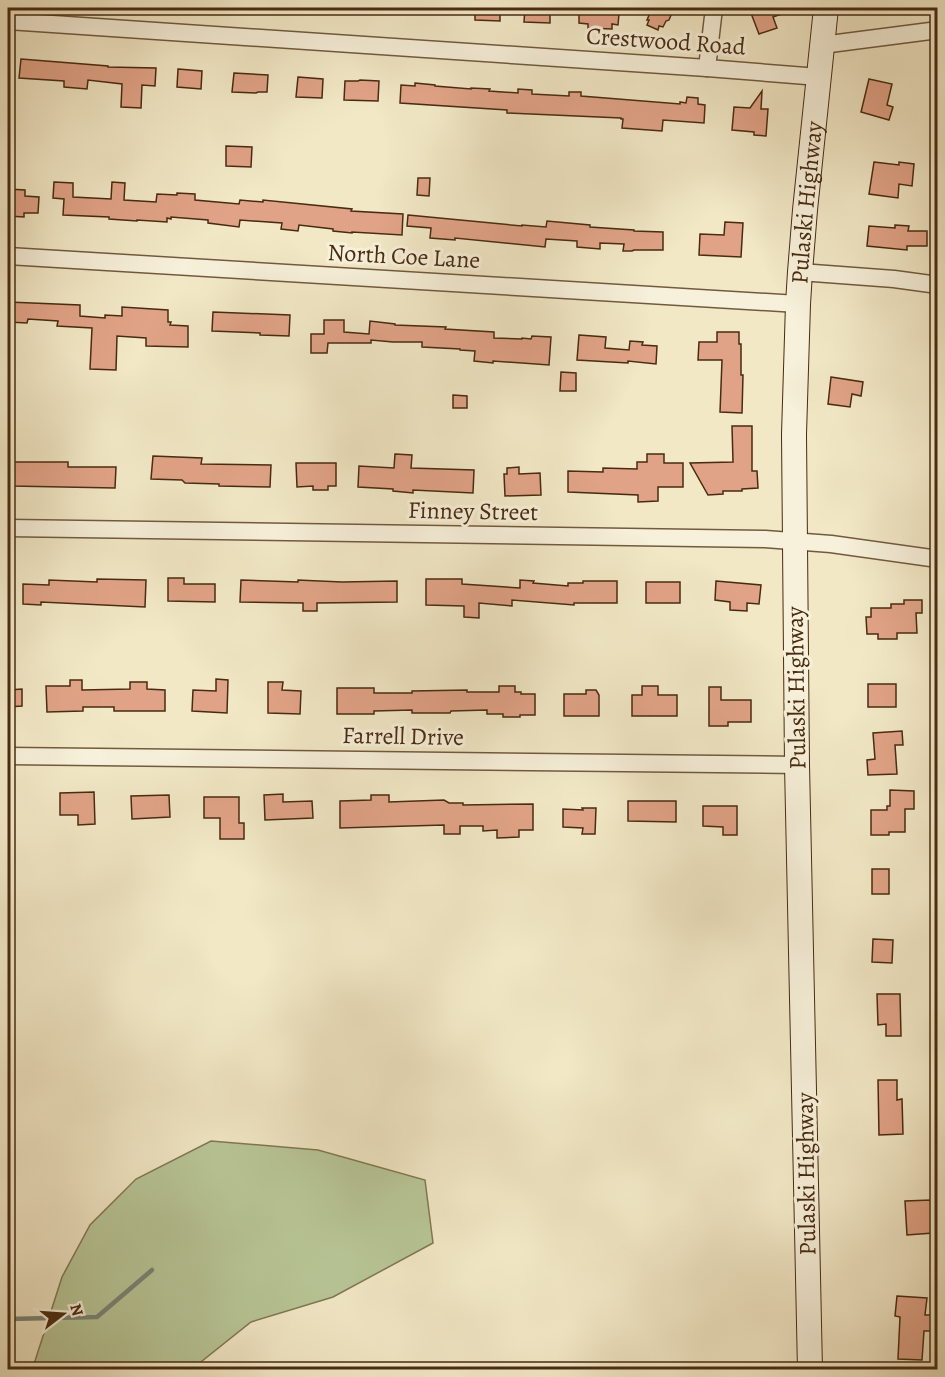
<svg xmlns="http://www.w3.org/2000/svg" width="945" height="1377" viewBox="0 0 945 1377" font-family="Alegreya,serif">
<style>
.green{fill:#b8c697;stroke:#807854;stroke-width:1.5}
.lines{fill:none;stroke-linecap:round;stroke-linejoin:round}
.stream{stroke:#7a8476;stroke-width:4.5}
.building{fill:#e1a387;stroke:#482b11;stroke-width:1.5}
.street-casing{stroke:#725a3e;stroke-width:19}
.secondary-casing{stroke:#482b11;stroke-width:26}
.street{stroke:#f7f0da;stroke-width:16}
.secondary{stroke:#f7f0da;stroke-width:24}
.labels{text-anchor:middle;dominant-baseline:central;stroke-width:6;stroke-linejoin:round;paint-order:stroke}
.street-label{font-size:24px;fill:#482b11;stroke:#f7f0da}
</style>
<rect width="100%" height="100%" fill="#f2e8c6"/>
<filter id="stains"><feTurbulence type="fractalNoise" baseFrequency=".00333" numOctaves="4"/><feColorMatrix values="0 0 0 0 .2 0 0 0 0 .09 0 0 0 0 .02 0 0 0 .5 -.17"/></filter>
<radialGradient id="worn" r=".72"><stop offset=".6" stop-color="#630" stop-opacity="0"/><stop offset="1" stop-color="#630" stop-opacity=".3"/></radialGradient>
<path class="green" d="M211 1141 318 1150 425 1180 433 1243 333 1297 251 1322 192 1369H35L34 1364 62 1277 90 1225 136 1179Z"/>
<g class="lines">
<path class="stream" d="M8 1319 97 1317 152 1270"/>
</g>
<g class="building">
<path d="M475 8H500V21L475 20Z"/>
<path d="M525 8H550V23L524 22Z"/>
<path d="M652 8H674L669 20 666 21 663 27 659 26 658 30 647 25 649 20H647Z"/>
<path d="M749 8H795L796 9 773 17 777 28 759 34Z"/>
<path d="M589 9 613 11V14H619L618 25 612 24V29L588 28V24L579 23V12H589Z"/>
<path d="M21 59 108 66V67L156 68 155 86 142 85 141 108 121 107 122 84 88 80 87 89 64 87V81L19 78Z"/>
<path d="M178 69 202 71 201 89 177 87Z"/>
<path d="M234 73 268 75 267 92H258L256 93 232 92Z"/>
<path d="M298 77 323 79 322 98 296 97Z"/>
<path d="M869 79 892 84 887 105 893 107 889 120 861 112Z"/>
<path d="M360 80 379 81 378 101 344 100 345 81H358Z"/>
<path d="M415 83 435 85V86L471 89V88L490 89 489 91 518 93V89L532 90V94L569 96V92H581V96L680 104V102L686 103 687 97 698 98V104L705 105 704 123 663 120 662 131 622 128 623 119H621V118L507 113V110L400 103 401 85 415 86Z"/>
<path d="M762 91 761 109H768L766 136 754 135V132L732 130 734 107 750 108Z"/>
<path d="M226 146 252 147 251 167 226 166Z"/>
<path d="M874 162 899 165V162L914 164 912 186 899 184 898 198 869 194Z"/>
<path d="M418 178H430L429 196 417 195Z"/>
<path d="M54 182 73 183V197L111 199 112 182 125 183 124 200 156 202 157 194 177 195V193L195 194V200L239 204 240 200 263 202V200L352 209 351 211 403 214 402 235 352 232V233L333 231V229L299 225 298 231 281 229 282 223 240 220 239 227 208 223V220L171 217V219L167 218V222L137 220V221L109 219V217L63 215 64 199 53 198Z"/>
<path d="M8 189 25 190V196L39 197 38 213H24V217L8 216Z"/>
<path d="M408 215 522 226V225L546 227 547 221 590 225V227L634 230V231L663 232V250H634L632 251H623L624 244 600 243V249L577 247V241L546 239 545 247 455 238V240L430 238 431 228 407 226Z"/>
<path d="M725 222 743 223 741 257 699 255 700 234 724 235Z"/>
<path d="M895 225 909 226 908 231H927V246H907V250L867 246 869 226 895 228Z"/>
<path d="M8 302 80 305V316L105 318V315L122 316V307L168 310V322H171L170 325 188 326V347L146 346V338L117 336 116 370 90 369 92 328 57 326 58 321 28 319 27 323 8 322Z"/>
<path d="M213 312 290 315 289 336 260 335V333L212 331Z"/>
<path d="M324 320H344V332L369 334 370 321 395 324V325L446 327 445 329 494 332V338L522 339V338L531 339 532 336 551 337 549 365 493 361V363L474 361 475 351 460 350V349L422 347V342H393L371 340V343H328L327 353H311V334H324Z"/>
<path d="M717 332H739V344H741V375H743L742 413 720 412 722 360H698L699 342H717Z"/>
<path d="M579 335 606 337 605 348 629 350 630 341 643 342 642 345 657 346 656 364 628 361V363L577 360Z"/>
<path d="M561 372 576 373V391H560Z"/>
<path d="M831 377 863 382 861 396 852 394 850 407 828 404Z"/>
<path d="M453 395 467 396V408H453Z"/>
<path d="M732 426H752V471H757L758 488 742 489V491H723V494L708 495 690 463 733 462Z"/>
<path d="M395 454 412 455 411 468 474 470 473 493 413 490V493L393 491V489L358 487 359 466 394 468Z"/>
<path d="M647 454H664V463H683V487H658V501L638 502V495L568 492V471L603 472V468L637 469V462H647Z"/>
<path d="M153 456 202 458 201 464 271 465 270 487 219 486V484L185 483 182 480 151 479Z"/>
<path d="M12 462H68V467H116L115 488 11 486Z"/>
<path d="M296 463H336V486H328V490H313V486L297 487Z"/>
<path d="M519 467V474L540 473 541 495 505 496 504 474H507V468Z"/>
<path d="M168 578H184V584H215V602L168 601Z"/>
<path d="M97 579 146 580 145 607 41 602V605L23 604V584L49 585V580L97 582Z"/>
<path d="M426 579H462V584L520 588V580L534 581 533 583 568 586V583H583V581H617V603H574V605L512 600V606L479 603V618L464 617V606L426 605Z"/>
<path d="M241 580 298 582V580L342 582 397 581V602L317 603V611H303V603L240 602Z"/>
<path d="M716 581 761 585 759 604 747 603V611L730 610V602L715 600Z"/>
<rect x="646" y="582" width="34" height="21"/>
<path d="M904 600H922V613H916L917 633H897V639H878V634H867L866 617H871V608H891V604H904Z"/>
<path d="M216 679 228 680 227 713 192 711 193 690 216 691Z"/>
<path d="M70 680H82V690L130 689V682H147V689L165 690V711H114V707H83V711L47 712 46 686H70Z"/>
<path d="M268 682H283L282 690 301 691 300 714 268 713Z"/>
<rect x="868" y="684" width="28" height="23"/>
<path d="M499 686H515V692H521V694H535V715H520V717H503V714H487V710L451 711 450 713H412V710L374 711V714H337V688H374V693H412V691L467 690V692H499Z"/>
<path d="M642 686H658V695H677V716H632V695H642Z"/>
<path d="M709 687H721V700H751V722H728V726H709Z"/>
<path d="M22 689V706L8 707V690Z"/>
<path d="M586 690H596L599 695V716H564V694H586Z"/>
<path d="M902 731 903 745H895L897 774 868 775 867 760 875 759 873 733Z"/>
<path d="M890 790 914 791V809H905V832H889V835H871V810H887V806H890Z"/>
<path d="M94 792 95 824 78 825V815H60V793Z"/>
<path d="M283 794V802L312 801 313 818 265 820 264 795Z"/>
<path d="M169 795 170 817 132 819 131 796Z"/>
<path d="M371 795H389V802L444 800 449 803H463V805L533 804V830H519V837L497 838V830L483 831V826H460V834H444V825L340 828V801L371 800Z"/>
<path d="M204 797H239V823H244V839H220V818H204Z"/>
<path d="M628 801H676V822L628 821Z"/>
<path d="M703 806H737V835H723V827L703 826Z"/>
<path d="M582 808H596L595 834H582L583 828 563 827V809L583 810Z"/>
<rect x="872" y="869" width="17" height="25"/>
<path d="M873 939 893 940 892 963 872 962Z"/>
<path d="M877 994H900L901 1036H886V1024L878 1025Z"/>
<path d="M878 1080H897V1100L902 1099 903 1134 879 1135Z"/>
<path d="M931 1200 933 1233 907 1235 905 1201Z"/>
<path d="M897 1296 927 1298 925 1315H936L934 1331H924L922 1360 898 1359 900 1317 895 1316Z"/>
</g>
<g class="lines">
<g class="street-casing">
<g id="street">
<path d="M8 21 707 68 819 77"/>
<path d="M822 45 938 30"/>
<path d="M707 68 714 8"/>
<path d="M8 256 798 304"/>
<path d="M800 272 894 279 938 285"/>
<path d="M8 528 765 539 831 544 938 559"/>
<path d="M8 756 797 765"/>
</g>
</g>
<g class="secondary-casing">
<g id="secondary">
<path id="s1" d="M810 1370 797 765 794 434 798 304 800 272 805 210 826 8"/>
</g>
</g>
<use href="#street" class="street"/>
<use href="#secondary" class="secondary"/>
</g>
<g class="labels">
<g class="street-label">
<text transform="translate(666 41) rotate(4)">Crestwood Road</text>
<text stroke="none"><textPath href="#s1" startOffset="1168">Pulaski Highway</textPath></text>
<text transform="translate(404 256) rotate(3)">North Coe Lane</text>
<text transform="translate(473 511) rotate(1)">Finney Street</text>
<text transform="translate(796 688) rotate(-91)">Pulaski Highway</text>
<text transform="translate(403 736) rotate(1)">Farrell Drive</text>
<text transform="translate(806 1174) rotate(-91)">Pulaski Highway</text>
</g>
</g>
<rect width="945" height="1377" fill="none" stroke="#f2e8c6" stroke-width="30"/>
<rect x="9" y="9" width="927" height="1359" fill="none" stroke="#482b11" stroke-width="3"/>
<rect x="15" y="15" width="915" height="1347" fill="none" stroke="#482b11" stroke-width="1.5"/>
<g transform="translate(63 1314) rotate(73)" stroke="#f7f0da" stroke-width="4.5" paint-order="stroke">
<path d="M0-4.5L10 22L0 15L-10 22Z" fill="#482b11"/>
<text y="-9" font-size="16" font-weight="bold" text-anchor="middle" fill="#482b11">N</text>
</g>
<rect width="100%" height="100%" filter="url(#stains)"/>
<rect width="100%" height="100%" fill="url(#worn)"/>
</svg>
